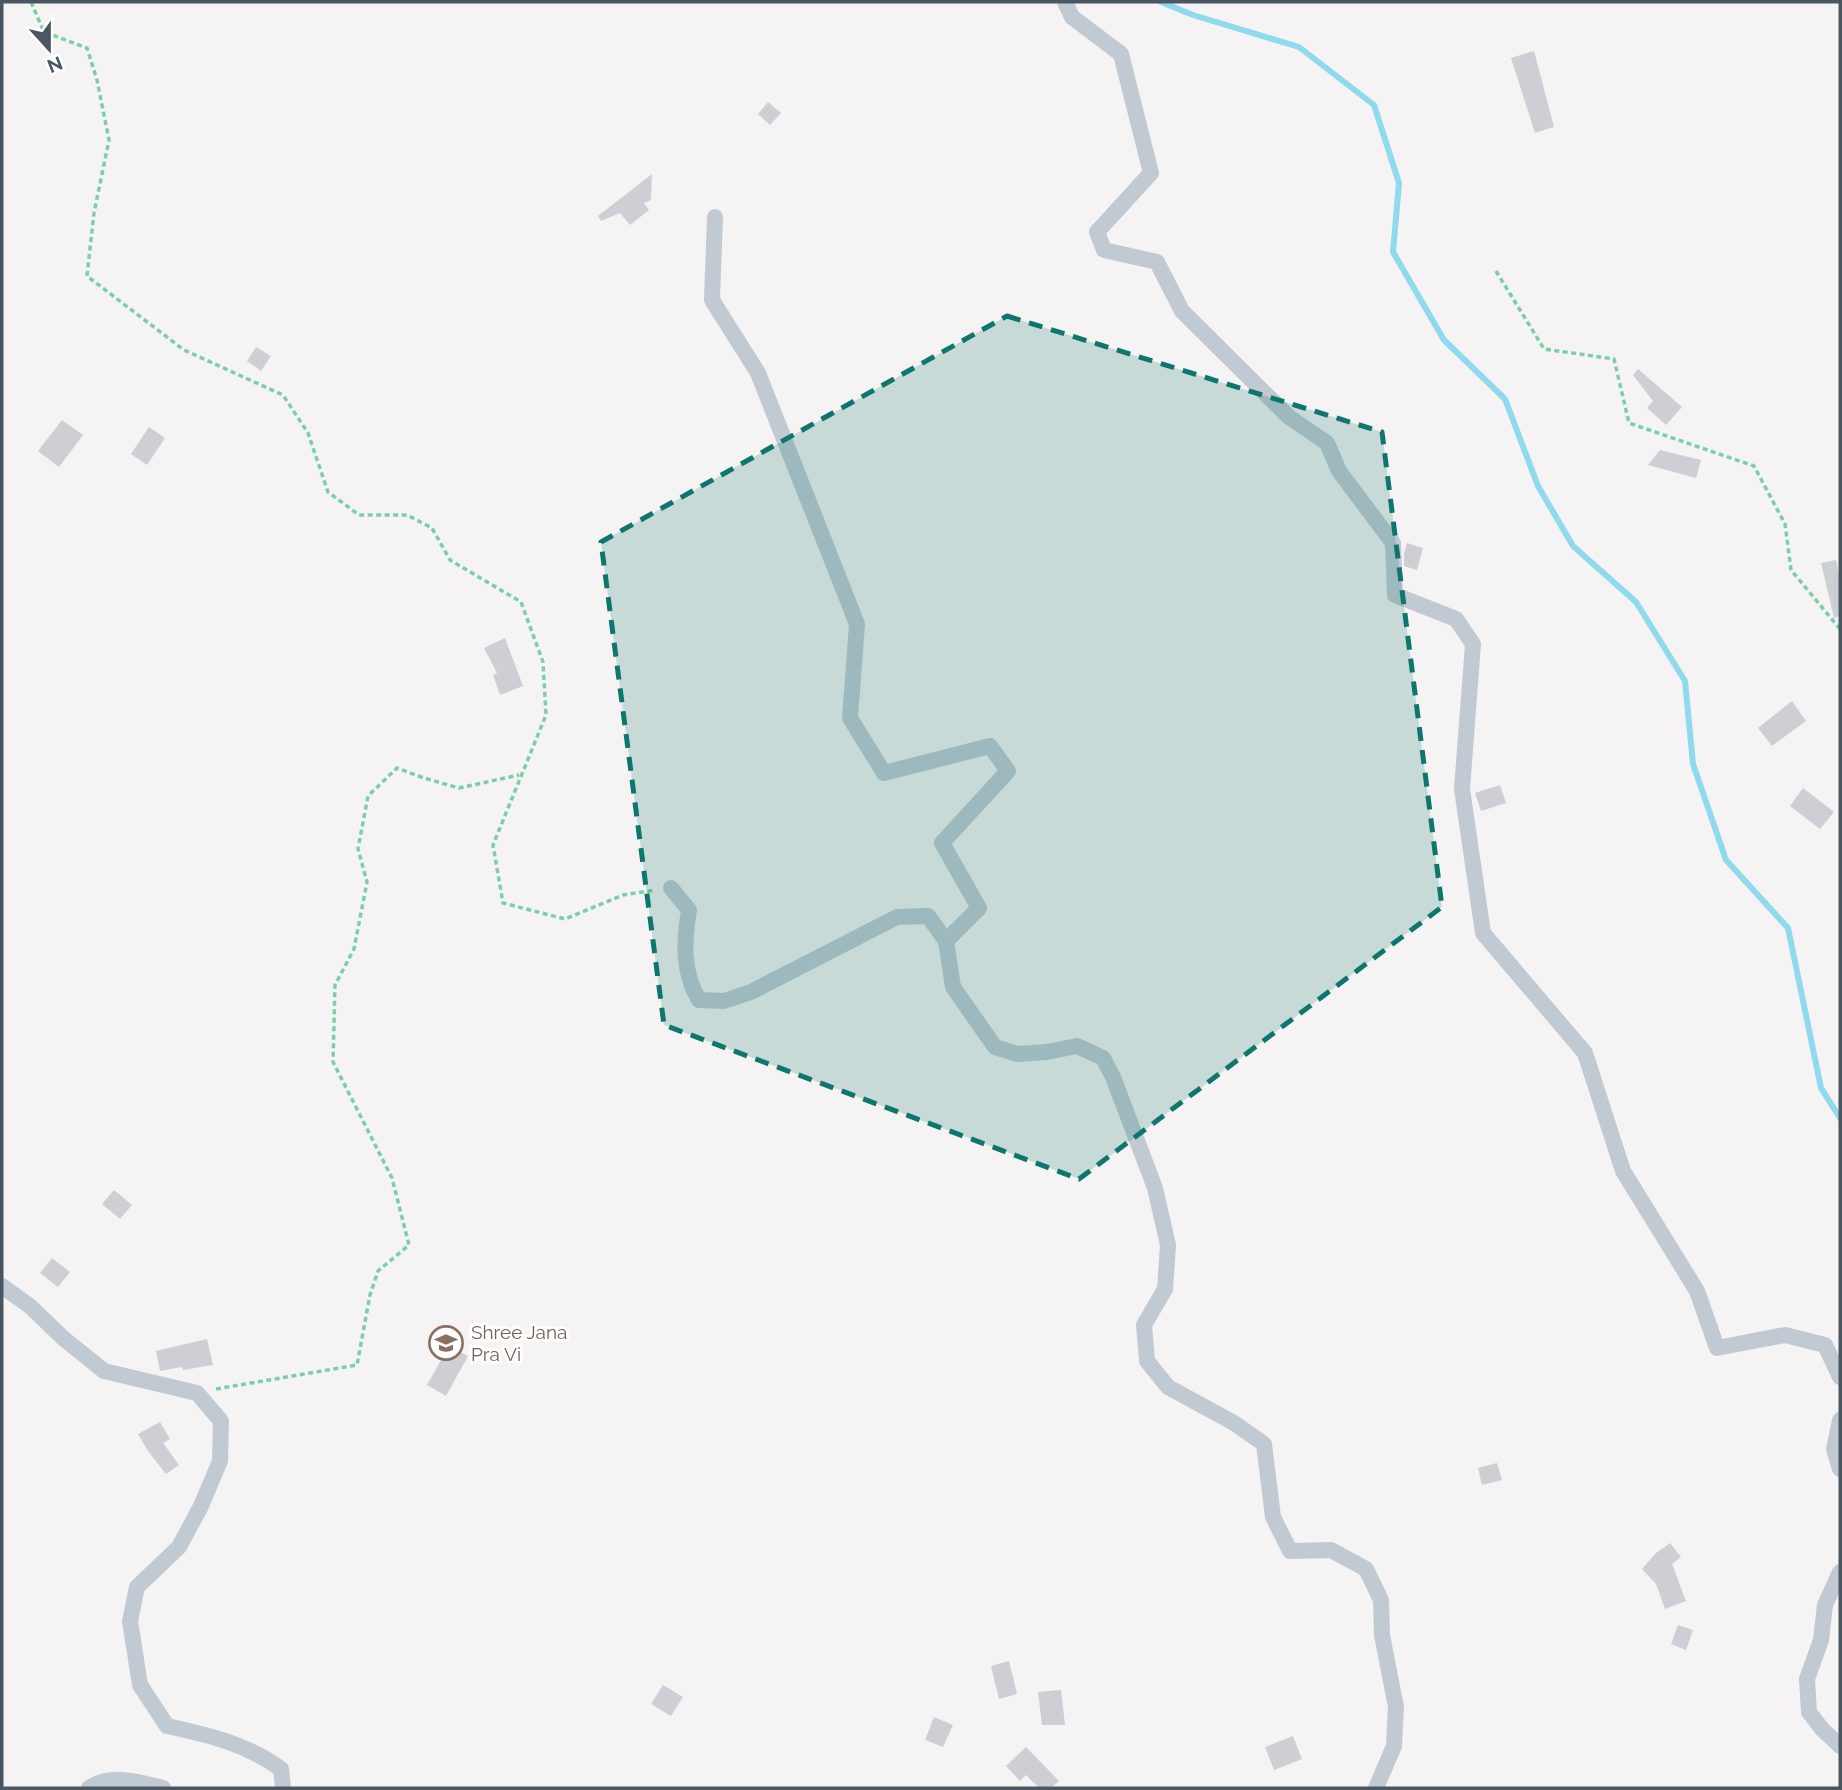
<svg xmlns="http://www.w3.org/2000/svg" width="1842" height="1790" viewBox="0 0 1842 1790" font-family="Raleway,sans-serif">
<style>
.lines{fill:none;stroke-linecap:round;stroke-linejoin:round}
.stream{stroke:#90daee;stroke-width:6}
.building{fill:#cdcfd5}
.path{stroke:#7ad0a6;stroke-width:3.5;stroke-dasharray:5 3.5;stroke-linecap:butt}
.minor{stroke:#c1cad2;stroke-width:16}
.marked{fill:#0f766e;fill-opacity:0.2;stroke:#0f766e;stroke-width:5;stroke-dasharray:14 9;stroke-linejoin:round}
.labels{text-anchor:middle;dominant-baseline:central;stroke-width:6;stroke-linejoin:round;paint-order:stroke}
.education-label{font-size:19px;fill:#785e54;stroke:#fff;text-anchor:start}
</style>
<rect width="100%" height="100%" fill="#f5f3f3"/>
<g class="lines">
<path class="stream" d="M1161 2 1193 15 1299 47 1374 105 1399 183 1393 252 1444 340 1505 399 1538 486 1573 546 1636 602 1685 681 1693 764 1726 860 1788 928 1821 1088 1840 1118"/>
</g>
<g class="building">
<path d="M1534 51 1554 127 1535 133 1511 58Z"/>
<path d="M768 102 781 113 770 125 758 114Z"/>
<path d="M652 174 651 200 644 203 649 210 630 225 620 213 601 221 598 216Z"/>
<path d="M256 347 271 356 261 371 247 361Z"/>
<path d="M1638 369 1682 407 1666 425 1647 408 1653 401 1633 375Z"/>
<path d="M62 420 83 435 59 467 38 451Z"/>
<path d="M149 427 165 438 147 465 131 454Z"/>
<path d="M1660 450 1701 460 1696 478 1648 465Z"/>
<path d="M1407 543 1423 548 1417 570 1404 566V553Z"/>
<path d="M1836 560 1840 579V616L1834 618 1821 563Z"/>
<path d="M505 638 523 686 500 695 493 675 497 673 484 648Z"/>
<path d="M1792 701 1806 721 1772 746 1758 728Z"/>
<path d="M1500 785 1506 803 1481 811 1475 793Z"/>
<path d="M1803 788 1834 812 1820 829 1790 806Z"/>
<path d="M114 1190 132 1205 120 1219 102 1204Z"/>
<path d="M52 1258 70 1272 58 1287 40 1273Z"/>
<path d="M207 1339 213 1365 183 1370 182 1367 160 1371 156 1351Z"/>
<path d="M449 1346 468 1356 446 1396 427 1385Z"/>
<path d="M160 1422 170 1439 163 1443 179 1465 166 1474 148 1451 138 1434Z"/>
<path d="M1497 1463 1502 1480 1482 1485 1478 1468Z"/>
<path d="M1670 1543 1681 1557 1672 1564 1686 1601 1665 1609 1656 1584 1642 1569 1656 1553Z"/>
<path d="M1678 1625 1693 1630 1686 1650 1671 1644Z"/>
<path d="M1009 1661 1017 1694 999 1699 991 1666Z"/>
<path d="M663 1685 683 1697 671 1716 651 1704Z"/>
<path d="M1061 1690 1065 1725H1042L1038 1692Z"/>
<path d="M934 1717 953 1725 943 1747 925 1740Z"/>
<path d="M1293 1736 1302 1759 1274 1770 1265 1747Z"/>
<path d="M1026 1747 1059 1781 1051 1788H1039L1026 1775 1020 1781 1006 1766Z"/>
</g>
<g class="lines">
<g class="path">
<path d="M31 2 44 32 87 48 97 80 109 140 94 213 87 276 184 350 283 395 308 433 328 492 359 515H407L432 528 450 560 521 602 543 662 546 715 493 845 503 903 565 919 623 895 655 890"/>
<path d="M1496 271 1544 349 1614 359 1629 423 1754 466 1785 524 1791 570 1840 629"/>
<path d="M216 1389 357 1365 370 1295 378 1271 409 1245 392 1178 333 1062 335 985 354 949 367 882 358 849 368 796 397 768 424 778 459 788 519 775"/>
</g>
<g class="minor">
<path d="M1065 2 1072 17 1121 54 1151 173 1097 232 1104 250 1157 262 1182 311 1289 417 1327 443 1339 471 1393 543 1395 595 1456 619 1473 644 1462 789 1483 933 1585 1053 1623 1171 1697 1291 1717 1348 1785 1335 1825 1345 1840 1377"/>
<path d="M715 217 712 300 758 373 857 624 850 718 884 773 990 746 1008 771 942 843 979 908 946 941"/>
<path d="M671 888 689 910C684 941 682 972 699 1000L724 1001 751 992 897 917 928 916 946 941 953 987 995 1047 1018 1054 1047 1052 1077 1046 1103 1058 1113 1077 1155 1188 1168 1245 1165 1289 1144 1325 1147 1361 1168 1387 1234 1423 1264 1444 1273 1517 1290 1551 1331 1550 1366 1569 1381 1600 1382 1635 1396 1707 1394 1746 1376 1788"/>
<path d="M2 1286 31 1307 63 1338 104 1371 197 1393 221 1421 220 1461 201 1506 179 1547 137 1587 130 1621 140 1685 167 1726C209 1735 247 1744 281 1769L283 1788"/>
<path d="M1840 1420 1834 1449 1840 1469"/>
<path d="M1840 1572 1825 1605 1821 1640 1807 1679 1809 1712 1822 1729 1840 1746"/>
<path d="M89 1788C111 1773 139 1782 163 1788"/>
</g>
</g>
<path class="marked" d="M1007 316 1382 432 1442 907 1079 1179 664 1025 601 542Z"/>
<defs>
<g id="school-ring" transform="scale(1.75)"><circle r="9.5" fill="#fff" stroke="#8d6e63" stroke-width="1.5"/><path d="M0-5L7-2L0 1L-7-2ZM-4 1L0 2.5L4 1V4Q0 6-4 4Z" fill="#8d6e63"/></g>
</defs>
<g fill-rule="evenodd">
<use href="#school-ring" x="446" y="1343"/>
</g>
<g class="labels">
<g class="education-label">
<text x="471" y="1332">Shree Jana<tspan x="471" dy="22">Pra Vi</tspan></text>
</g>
</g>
<rect width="1842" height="1790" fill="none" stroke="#4a5661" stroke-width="7"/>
<g transform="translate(49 49) rotate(159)" stroke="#ffffff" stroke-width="5" paint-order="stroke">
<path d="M0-5L12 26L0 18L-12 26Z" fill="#4a5661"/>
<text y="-10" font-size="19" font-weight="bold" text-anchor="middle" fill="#4a5661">N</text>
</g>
</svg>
